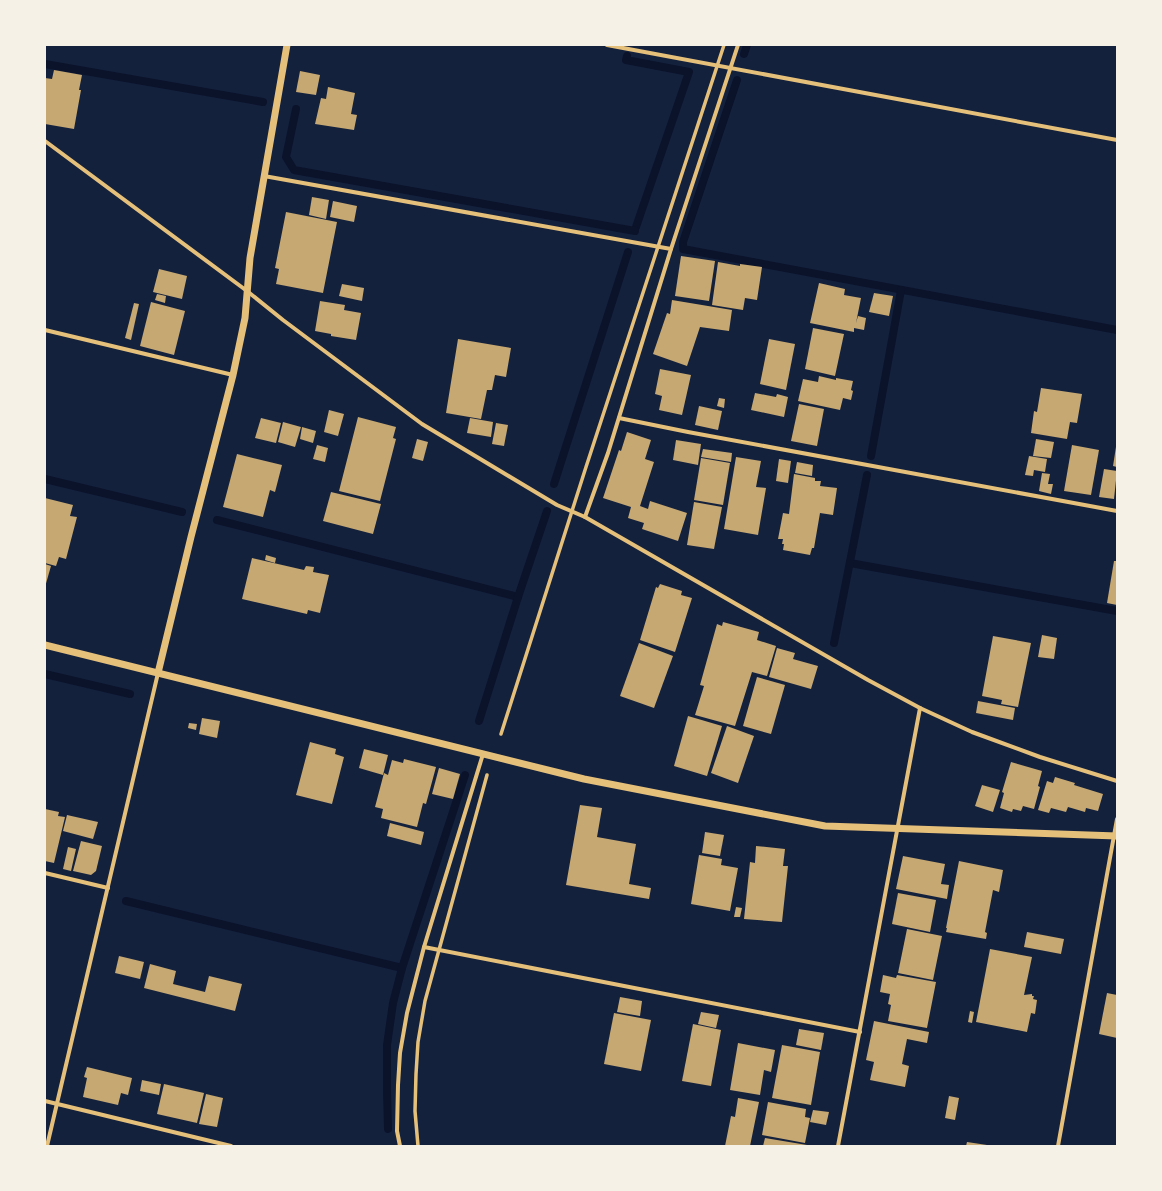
<svg xmlns="http://www.w3.org/2000/svg" width="1162" height="1191" viewBox="0 0 1162 1191" font-family="'Noto Serif',serif">
<style>
.lines{fill:none;stroke-linecap:round;stroke-linejoin:round}
.stream{stroke:#0b132b;stroke-width:8}
.building{fill:#c6a872}
.pedestrian{stroke:#e5c07b;stroke-width:3.5}
.minor{stroke:#e5c07b;stroke-width:4}
.tertiary{stroke:#e5c07b;stroke-width:7}
</style>
<rect width="100%" height="100%" fill="#14213d"/>
<g class="lines">
<g class="stream">
<path d="M744 54 747 45"/>
<path d="M627 56 626 60 689 72 636 227"/>
<path d="M45 64 263 102"/>
<path d="M737 80 683 242V249L1117 330"/>
<path d="M296 109 286 157 294 170 635 231"/>
<path d="M871 456 901 290"/>
<path d="M45 479 182 512"/>
<path d="M554 484 628 252"/>
<path d="M217 520 518 597"/>
<path d="M850 563 1117 611"/>
<path d="M834 643 867 475"/>
<path d="M45 674 130 694"/>
<path d="M479 721 518 597 547 511"/>
<path d="M126 901 402 968"/>
<path d="M388 1129 387 1092V1045L393 1003 402 968 465 775"/>
</g>
</g>
<g class="building">
<path d="M54 70 82 75 79 90H81L74 129 45 124V78L52 79Z"/>
<path d="M300 71 320 75 316 95 296 92Z"/>
<path d="M328 87 355 93 351 114 357 115 354 130 315 124 321 98 326 99Z"/>
<path d="M312 197 329 200 326 219 309 215Z"/>
<path d="M333 201 357 206 354 222 330 217Z"/>
<path d="M286 212 337 222 323 293 276 284 279 269 275 268Z"/>
<path d="M681 256 715 261 709 301 675 296Z"/>
<path d="M718 262 740 266V264L762 267 757 300 745 298 743 310 712 305Z"/>
<path d="M159 269 187 276 182 299 153 292Z"/>
<path d="M819 283 845 289 844 295 861 298 856 323 858 316 866 318 864 330 854 328V332L810 323Z"/>
<path d="M342 284 364 288 362 301 339 296Z"/>
<path d="M874 293 893 296 889 316 869 312Z"/>
<path d="M157 294 166 296 165 303 155 300Z"/>
<path d="M672 300 732 310 729 331 700 327 687 366 653 354 667 313 670 314Z"/>
<path d="M320 301 345 305 344 310 361 313 356 340 331 336V334L315 331Z"/>
<path d="M151 302 185 311 174 355 140 346Z"/>
<path d="M134 303 139 304 131 340 125 338Z"/>
<path d="M813 328 844 334 835 376 805 369Z"/>
<path d="M458 339 511 348 506 377 495 375 492 390H487L481 419 446 413Z"/>
<path d="M769 339 795 344 786 390 760 384Z"/>
<path d="M660 369 691 375 682 415 659 410 662 396 655 394Z"/>
<path d="M819 376 836 380V378L853 381 851 390 853 391 851 400 843 398 840 410 798 401 803 379 818 382Z"/>
<path d="M1041 388 1082 394 1077 423 1070 422 1067 439 1031 433 1034 411 1037 412Z"/>
<path d="M755 393 776 397 777 394 788 397 784 417 751 410Z"/>
<path d="M719 398 725 399 724 408 717 406Z"/>
<path d="M799 404 824 409 817 446 791 441Z"/>
<path d="M699 406 722 411 718 430 695 425Z"/>
<path d="M329 410 344 414 338 436 324 432Z"/>
<path d="M358 417 396 427 393 438 396 439 380 501 339 491Z"/>
<path d="M261 418 281 423 276 443 255 438Z"/>
<path d="M470 418 493 422 491 437 467 433Z"/>
<path d="M283 422 301 427 295 447 278 442Z"/>
<path d="M496 423 508 425 504 446 492 444Z"/>
<path d="M302 427 316 431 313 443 300 439Z"/>
<path d="M627 432 651 440 645 459 654 462 640 506 648 509 650 501 687 513 678 541 642 529 644 523 628 518 631 507 603 498 619 450 621 451Z"/>
<path d="M417 439 428 442 423 461 412 458Z"/>
<path d="M1036 439 1054 442 1051 458 1033 456Z"/>
<path d="M676 440 701 444 698 465 673 460Z"/>
<path d="M317 445 328 448 325 462 313 459Z"/>
<path d="M1072 445 1099 450 1091 495 1064 491Z"/>
<path d="M1116 447H1117V467L1113 466Z"/>
<path d="M703 449 732 453 731 462 701 457Z"/>
<path d="M237 454 282 465 275 492 270 490 263 517 223 507Z"/>
<path d="M1029 456 1047 459 1045 472 1034 470 1033 476 1025 475Z"/>
<path d="M736 457 761 461 756 487 766 488 758 535 724 529Z"/>
<path d="M701 458 730 463 723 505 694 500Z"/>
<path d="M779 459 791 461 788 483 776 481Z"/>
<path d="M797 462 813 465 812 476 795 473Z"/>
<path d="M1104 469 1117 471 1114 499 1099 497Z"/>
<path d="M1042 473 1050 474 1048 484H1053L1051 494 1039 491Z"/>
<path d="M794 474 815 478V481H821L820 486 837 488 833 515 820 513 814 548H812L810 555 783 550 784 544H782L783 539H778L783 513 789 514Z"/>
<path d="M331 492 381 504 373 534 323 521Z"/>
<path d="M45 498 73 505 70 516 77 517 66 559 59 557 56 566 45 563Z"/>
<path d="M694 502 722 507 714 549 687 545Z"/>
<path d="M266 555 276 558 275 563 265 560Z"/>
<path d="M252 558 304 570 306 566 314 567 313 572 329 575 320 613 308 610 307 614 242 599Z"/>
<path d="M1114 561H1117V605L1107 603Z"/>
<path d="M45 564 51 566 45 587Z"/>
<path d="M660 584 682 591 681 595 692 598 675 652 640 640 656 587 658 588Z"/>
<path d="M723 622 759 632 757 640 776 646 767 676 752 672 735 726 695 715 704 686 700 685 717 624 722 626Z"/>
<path d="M1042 635 1057 638 1054 659 1038 657Z"/>
<path d="M993 636 1031 643 1018 707 1001 704 1002 700 982 696Z"/>
<path d="M639 643 673 656 654 708 620 696Z"/>
<path d="M777 648 795 653 793 659 818 666 811 689 769 677Z"/>
<path d="M757 677 785 685 771 734 743 726Z"/>
<path d="M978 701 1015 708 1013 720 976 713Z"/>
<path d="M688 716 722 726 707 776 674 766Z"/>
<path d="M202 718 220 721 217 738 199 734Z"/>
<path d="M189 723 197 724 196 730 188 728Z"/>
<path d="M727 726 754 736 738 783 711 773Z"/>
<path d="M310 742 336 749 335 754 344 757 332 804 296 795Z"/>
<path d="M364 749 388 755 383 775 359 768Z"/>
<path d="M404 759 436 767 426 804 423 803 417 827 381 818 383 809 375 807 384 773 388 775 392 760 403 763Z"/>
<path d="M1011 762 1042 771 1038 786 1040 787 1034 809 1023 806 1021 811 1013 809 1012 812 1000 808 1004 793 1002 792Z"/>
<path d="M439 768 460 774 453 799 432 794Z"/>
<path d="M1055 777 1075 783 1074 785 1103 794 1098 811 1086 808 1085 812 1068 807 1066 812 1051 808 1049 813 1038 810 1047 781 1053 783Z"/>
<path d="M982 785 1000 790 993 812 975 806Z"/>
<path d="M580 805 602 808 597 837 636 844 629 884 651 888 649 899 566 885Z"/>
<path d="M45 809 59 812 58 816 65 817 54 863 45 861Z"/>
<path d="M67 815 98 822 93 839 63 831Z"/>
<path d="M390 823 424 832 421 845 387 836Z"/>
<path d="M705 832 724 835 720 856 702 853Z"/>
<path d="M81 841 102 846 96 871 91 875 73 871Z"/>
<path d="M756 846 785 849 783 866H788L782 922 744 919 750 862 755 863Z"/>
<path d="M68 847 76 849 71 871 63 869Z"/>
<path d="M699 855 722 859 721 865 738 868 730 911 691 904Z"/>
<path d="M903 856 945 864 941 884 949 885 947 899 896 889Z"/>
<path d="M959 861 1003 870 999 892 993 890 985 932 987 933 986 939 946 932 947 928H946Z"/>
<path d="M898 893 936 900 930 932 892 924Z"/>
<path d="M736 907 742 908 740 917H734Z"/>
<path d="M907 929 942 936 933 980 898 973Z"/>
<path d="M1027 932 1064 939 1061 954 1024 947Z"/>
<path d="M990 949 1032 957 1024 995 1032 994V996H1034L1033 999 1037 1000 1035 1014 1031 1013 1027 1032 976 1022Z"/>
<path d="M119 956 144 962 140 979 115 973Z"/>
<path d="M150 964 176 971 173 984 205 992 209 976 242 984 235 1011 144 988Z"/>
<path d="M883 975 896 978 897 975 936 982 927 1028 888 1021 891 1005 888 1004 890 994 880 992Z"/>
<path d="M1107 993 1117 995V1038L1099 1034Z"/>
<path d="M620 997 642 1001 640 1016 617 1012Z"/>
<path d="M970 1011 974 1012 972 1023 968 1022Z"/>
<path d="M701 1012 719 1015 716 1028 698 1024Z"/>
<path d="M614 1013 651 1020 641 1071 604 1064Z"/>
<path d="M874 1021 929 1032 927 1043 907 1039 902 1064 909 1066 905 1087 870 1080 874 1062 866 1060Z"/>
<path d="M693 1024 721 1030 711 1086 682 1081Z"/>
<path d="M799 1029 824 1033 821 1050 796 1045Z"/>
<path d="M738 1043 775 1050 771 1072 764 1070 760 1095 730 1090Z"/>
<path d="M782 1045 820 1052 811 1105 772 1098Z"/>
<path d="M87 1067 132 1078 128 1095 121 1093 118 1105 83 1097 87 1078 84 1077Z"/>
<path d="M142 1080 161 1084 159 1095 140 1091Z"/>
<path d="M164 1084 204 1093 197 1123 157 1114Z"/>
<path d="M206 1094 223 1098 217 1127 199 1124Z"/>
<path d="M949 1096 959 1098 955 1120 945 1118Z"/>
<path d="M738 1098 759 1102 750 1146H725L731 1116 735 1117Z"/>
<path d="M768 1102 806 1109 805 1117 810 1118 805 1143 762 1135Z"/>
<path d="M813 1110 829 1112 826 1125 810 1122Z"/>
<path d="M765 1138 807 1145 806 1146H763Z"/>
<path d="M967 1142 987 1145V1146H966Z"/>
</g>
<g class="lines">
<g class="pedestrian">
<path d="M501 734 586 467 724 45"/>
<path d="M418 1146 415 1111 416 1074 418 1042 425 1001 487 775"/>
</g>
<g class="minor">
<path d="M607 45 1117 140"/>
<path d="M45 141 247 291 283 320 422 424 557 505 585 517 868 680 920 708 972 732 1040 757 1117 781"/>
<path d="M264 176 671 249 608 453 585 517"/>
<path d="M671 249 738 45"/>
<path d="M45 330 233 375"/>
<path d="M619 418 688 432 1117 511"/>
<path d="M45 873 108 888"/>
<path d="M424 947 860 1032"/>
<path d="M45 1101 231 1146"/>
<path d="M47 1146 158 673"/>
<path d="M400 1146 397 1131 398 1085 400 1053 407 1013 424 947 483 754"/>
<path d="M838 1146 920 708"/>
<path d="M1058 1146 1117 819"/>
</g>
<g class="tertiary">
<path d="M45 645 584 779 825 826 1117 836"/>
<path d="M158 673 191 537 233 375 245 318 250 258 287 45"/>
</g>
</g>
<rect width="1162" height="1191" fill="none" stroke="#f6f1e7" stroke-width="92"/>
</svg>
